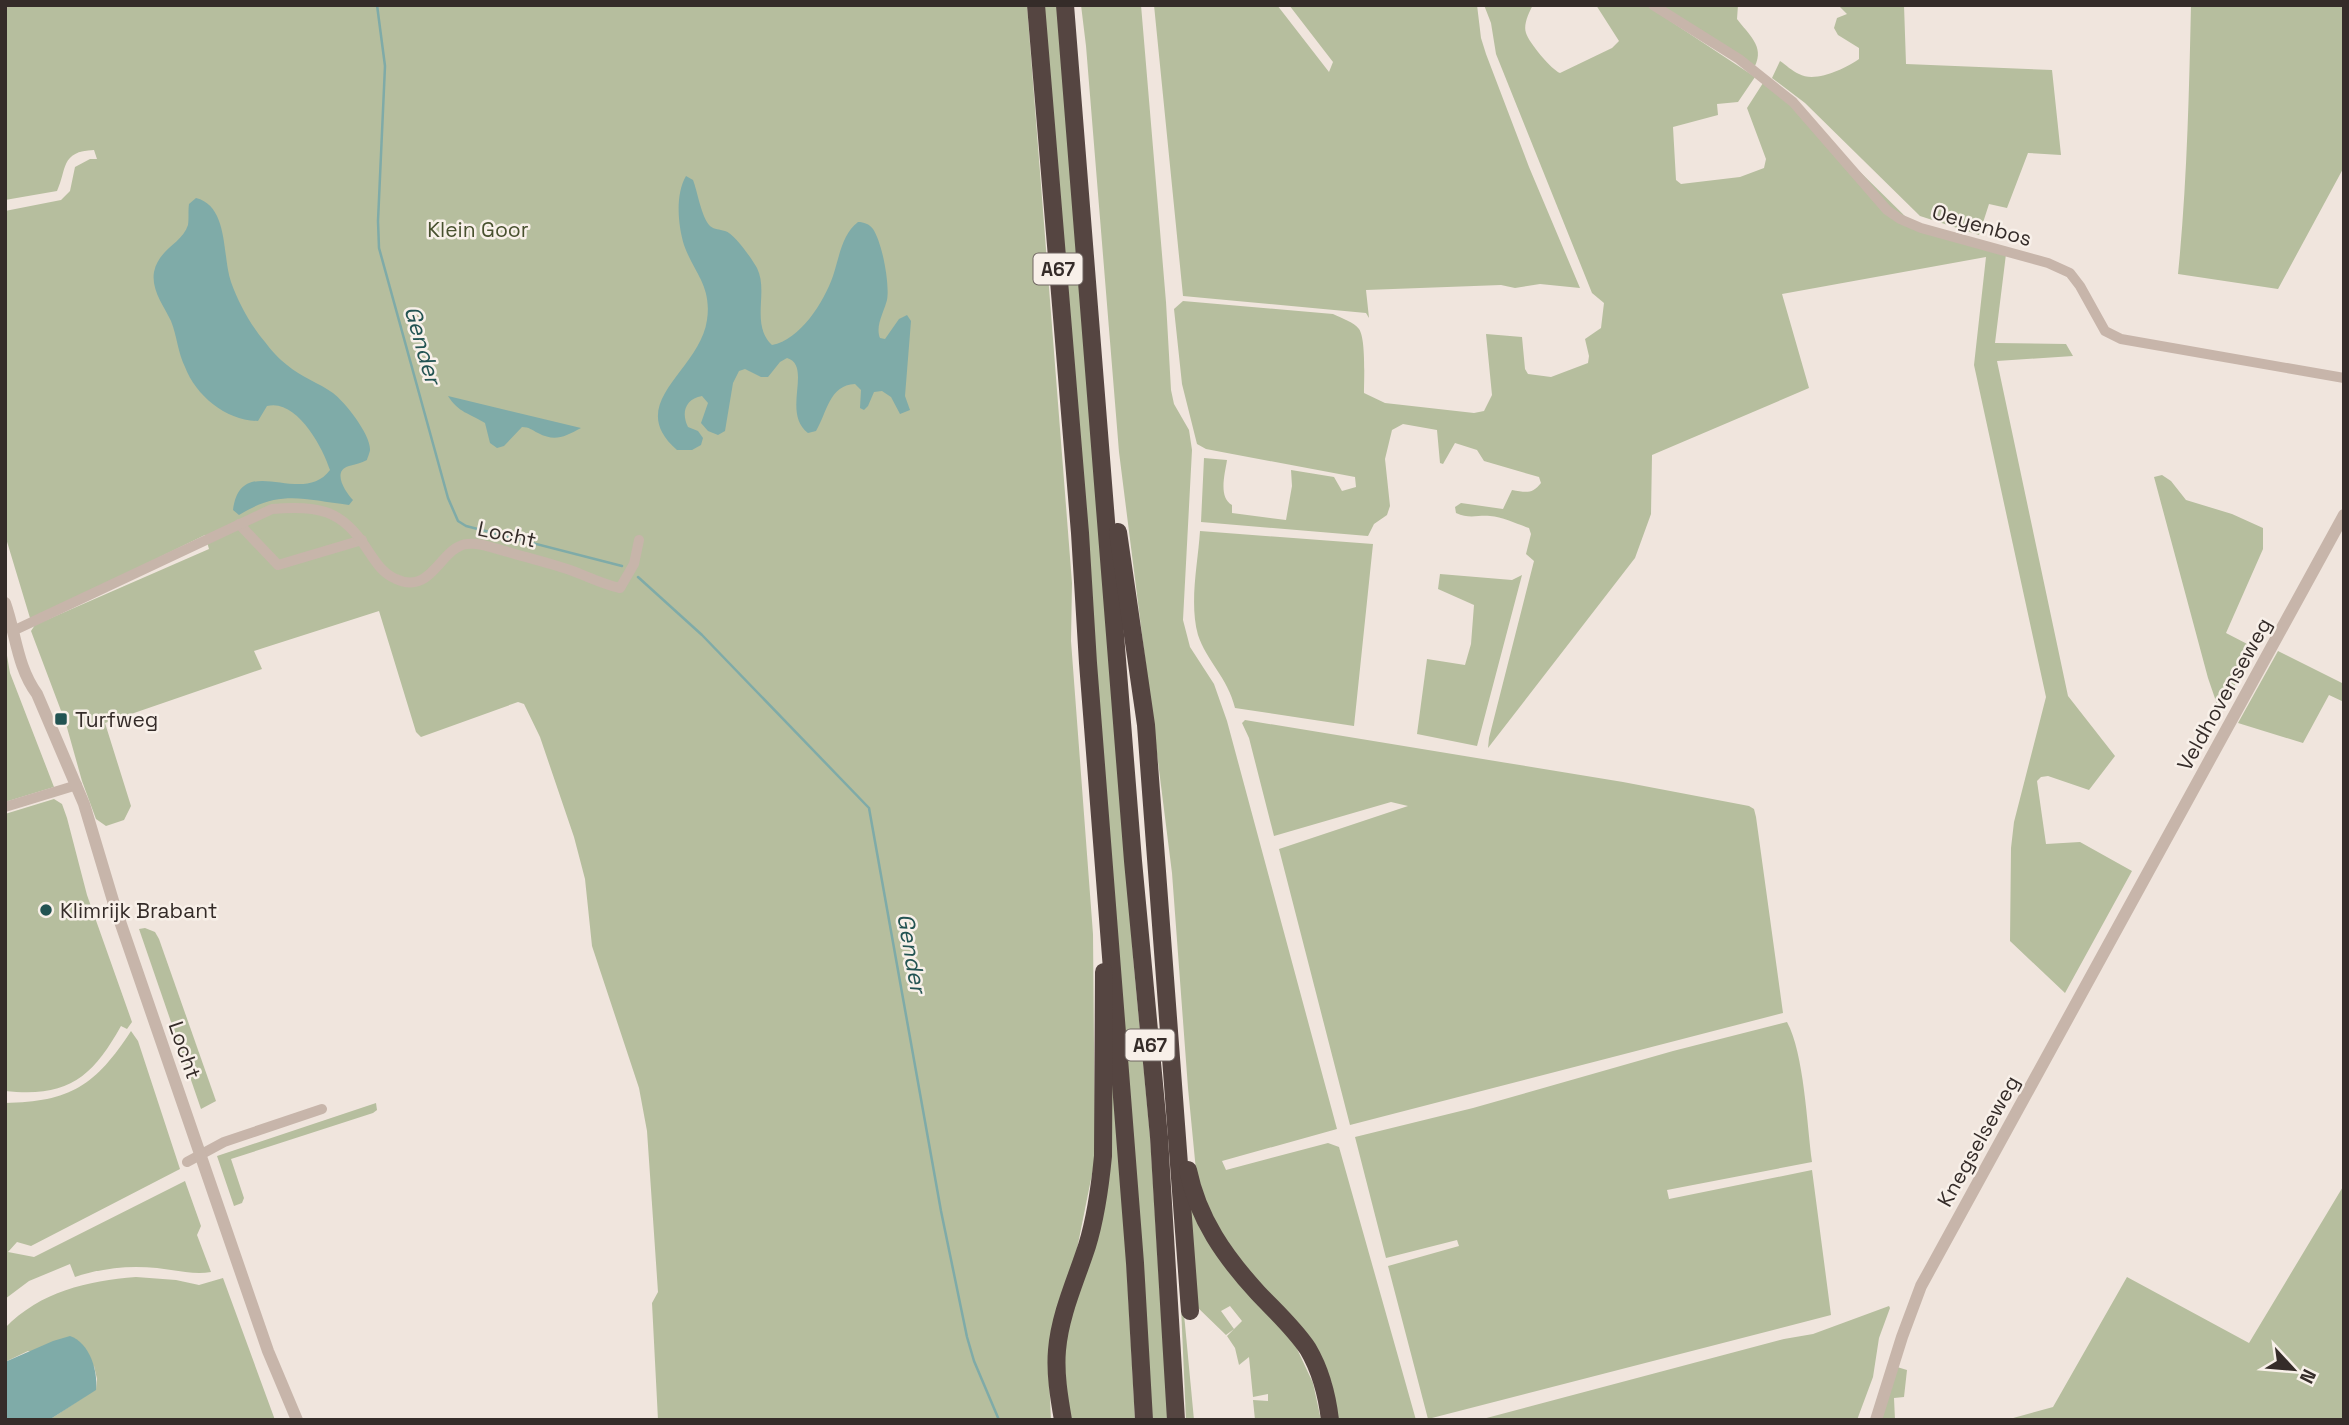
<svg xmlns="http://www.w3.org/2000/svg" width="2349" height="1425" viewBox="0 0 2349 1425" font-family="'Space Grotesk',sans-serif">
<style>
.green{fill:#b6be9e}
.water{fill:#7faba8}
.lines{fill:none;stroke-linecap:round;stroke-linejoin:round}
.stream{stroke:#7faba8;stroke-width:2.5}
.minor{stroke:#c7b5aa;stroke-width:10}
.tertiary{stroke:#c7b5aa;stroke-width:12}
.motorway{stroke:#554541;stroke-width:18}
.poi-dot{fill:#225352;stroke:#f8f0e9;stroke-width:2.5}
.labels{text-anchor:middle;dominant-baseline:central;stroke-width:5;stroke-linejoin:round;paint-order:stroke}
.shield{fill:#f8f0e9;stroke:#706763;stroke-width:2}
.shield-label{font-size:19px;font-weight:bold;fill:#352c29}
.street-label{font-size:21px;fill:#352c29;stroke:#f8f0e9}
.park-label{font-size:21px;fill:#48512f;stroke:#f8f0e9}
.poi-label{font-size:21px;fill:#352c29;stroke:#f8f0e9;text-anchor:start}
.water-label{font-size:23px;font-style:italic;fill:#225352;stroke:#f8f0e9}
</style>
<rect width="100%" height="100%" fill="#f0e5dd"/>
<g class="green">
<path d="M5 5H1027L1072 583 1071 641 1093 934 1095 1159 1077 1249 1048 1354 1051 1420H658L652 1303 658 1292 647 1131 639 1088 592 946 585 879 574 837 540 737 524 704 518 702 421 737 416 732 379 611 254 651 262 669 105 723 131 806 124 820 106 826 96 819 82 781 66 724 31 631 35 625 209 549 205 535 35 618H30L5 535V211L61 200 70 191 75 167 90 159H97L94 150C60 151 67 170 57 191L5 200Z"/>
<path d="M1042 5H1059L1134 967 1150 1136 1168 1420H1150Z"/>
<path d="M1081 5H1141L1166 302 1171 390 1174 404 1189 430 1192 450 1183 620 1190 647 1214 684 1227 721 1337 1129 1222 1161 1226 1170 1328 1143 1339 1147 1416 1420H1338L1331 1381 1222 1241 1197 1181 1188 1088 1172 873 1119 452 1086 46Z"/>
<path d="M1154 5H1277L1329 72 1333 62 1289 5H1477L1481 38 1486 54 1529 167 1580 288 1540 284 1515 288 1501 285 1366 290 1369 318 1366 313 1183 296Z"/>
<path d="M1484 5H1533C1529 12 1523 25 1526 33 1529 43 1552 70 1560 73L1612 48 1619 41 1596 5H1646L1755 77 1738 102 1717 104 1718 115 1673 127 1676 180 1681 184 1740 177 1764 168 1766 159 1747 108 1763 83 1783 96 1915 226 2006 254 1995 343 2066 344 2073 356 1997 361 2068 696 2115 756 2089 790 2048 776 2041 777 2037 781 2046 844 2080 842 2132 871 2065 993 2010 941 2011 848 2014 822 2046 697 1974 365 1986 257 1782 294 1809 388 1652 455 1651 514 1635 558 1488 748 1489 738 1534 561 1526 554 1531 534 1529 528C1517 524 1503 517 1490 516 1477 515 1469 519 1456 513L1455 507 1461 503 1503 509 1512 490C1525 492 1532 495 1541 483L1539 477 1484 461 1477 450 1455 443 1443 464 1440 463 1437 430 1403 424 1392 430 1385 459 1390 506 1387 515 1374 524 1368 536 1201 522 1204 458 1227 460C1225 474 1218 497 1232 505V513L1286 520 1292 486 1291 470 1334 477 1342 491 1356 487 1355 477 1227 453 1206 449 1197 444 1182 384 1174 309 1183 301 1333 314C1341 318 1354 322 1359 329 1366 339 1364 379 1364 393L1385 403 1474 413 1484 411 1492 395 1486 334 1522 337 1525 369 1528 374 1551 377 1588 363 1589 356 1585 339 1601 328 1604 303 1592 293 1496 54 1491 23Z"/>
<path d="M1661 5H1738L1737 19C1748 34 1765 46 1755 66Z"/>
<path d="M1838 5H1904L1906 64 2052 70 2061 155 2028 153 2007 208 1989 204 1979 235 1920 216 1805 103 1772 78 1780 61C1786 65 1792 71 1799 74 1815 83 1845 69 1859 59V48L1838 35 1834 28 1837 18 1847 14Z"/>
<path d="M2191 5H2344V167L2278 289 2178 274C2187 185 2189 95 2191 5Z"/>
<path d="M2162 475 2171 481 2186 500 2232 514 2263 528V549L2226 633 2255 648 2220 713 2208 678 2154 477Z"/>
<path d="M1200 531 1373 544 1354 726 1235 708C1228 678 1206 660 1198 635 1189 603 1198 563 1200 531Z"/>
<path d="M1440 574 1512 580 1522 575 1477 746 1417 734 1427 659 1465 665 1471 644 1474 605 1438 589Z"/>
<path d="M5 644 10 673 54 787 5 802Z"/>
<path d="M2278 651 2344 684V702L2329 695 2303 743 2238 723Z"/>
<path d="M1245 720 1623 782 1749 806 1754 809 1756 817 1783 1013 1350 1125 1279 849 1408 806 1391 802 1274 836 1249 738 1242 723Z"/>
<path d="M54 799 62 804 67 818 87 895 132 1022 127 1029 121 1026C92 1078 67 1098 5 1091V814Z"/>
<path d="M145 928 155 932 159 939 216 1101 201 1109 139 929Z"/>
<path d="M1787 1022C1804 1053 1807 1125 1812 1162L1667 1190 1669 1199 1812 1170 1831 1315 1428 1419 1388 1266 1459 1246 1457 1240 1386 1258 1355 1137 1473 1108 1673 1051Z"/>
<path d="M131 1031 138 1041 180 1169 31 1246 17 1242 8 1252 34 1257 185 1181 201 1226 197 1235 211 1272C194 1275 175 1270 157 1268 129 1265 102 1268 75 1277L70 1264 29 1281 5 1299V1103C70 1102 96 1085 131 1031Z"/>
<path d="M1109 1037 1124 1216 1135 1420H1066L1061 1356 1090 1245Z"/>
<path d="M376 1103 377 1110 373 1113 231 1159 244 1198 242 1203 234 1206 217 1156Z"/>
<path d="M1188 1185 1291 1336 1313 1383 1321 1420H1255L1253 1400 1268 1401V1394L1253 1397 1249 1357 1239 1365 1235 1348 1227 1336 1242 1321 1230 1306 1221 1311 1234 1329 1226 1335 1195 1305Z"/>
<path d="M2344 1185V1420H2006L2053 1407 2127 1277 2249 1343Z"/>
<path d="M1179 1261 1194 1420H1186Z"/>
<path d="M136 1277 176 1280 199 1285 223 1278 275 1420H49L96 1389 97 1379 94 1366 28 1351 5 1362V1328C41 1291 87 1281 136 1277Z"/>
<path d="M1889 1306 1890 1308 1879 1338 1873 1377 1857 1420H1479L1784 1339 1813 1334Z"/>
<path d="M1897 1367 1907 1370 1904 1397 1894 1398 1895 1420H1880Z"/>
</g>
<g class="water">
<path d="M686 176 693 180C698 193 701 216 710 226 715 230 719 229 725 231 734 233 752 259 757 268 769 292 750 324 772 345 800 340 824 302 833 276 839 258 842 234 858 222 864 222 869 224 873 229 882 242 890 284 887 300 884 312 875 326 880 338L885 339 899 319 907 315 911 321 905 396 910 410 900 414 891 397 882 391 874 392 868 406 864 410 860 408 861 390 855 384C829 385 827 413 816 431L808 433C781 413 813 366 787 358L780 362 768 377H761L745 369 739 371 733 383 725 431 718 435 708 431 701 423 708 403 702 396C685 399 681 413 688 427L698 431 703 438 701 445 692 450H677C623 403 700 371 707 320 712 286 694 273 684 245 678 225 675 195 686 176Z"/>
<path d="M196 198C229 206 222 256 231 282 239 304 250 324 265 342 271 350 279 359 287 365 301 377 319 383 333 393 345 402 371 435 370 450 370 452 367 459 367 460 361 463 356 464 349 466 331 471 346 493 353 500L349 505C304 500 281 489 239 515L233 510C241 450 302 508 330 470 323 447 296 398 267 406L258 421C227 421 196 396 185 367 178 353 177 336 171 321 164 306 151 290 154 272 159 248 182 244 188 225 189 219 188 210 189 204Z"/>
<path d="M448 396 581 428C564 437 555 442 538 433 532 430 529 427 522 427L504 446 497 448 490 443 485 423C469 413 459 413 448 396Z"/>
<path d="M70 1336C90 1343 98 1371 96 1390L49 1420H5V1362L53 1341Z"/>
</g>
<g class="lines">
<g class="stream">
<path d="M377 5 385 66 378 221 379 248 448 498 458 521 466 526 622 566"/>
<path d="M638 577 702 635 869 808 941 1211 967 1337 974 1361 999 1420"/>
</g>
<g class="minor">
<path d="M1653 5 1739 59 1793 102 1887 210 1900 219 1921 228 2048 263 2070 273 2080 286 2105 331 2121 339 2344 378"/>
<path d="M239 524 278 565 362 540"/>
<path d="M15 630 272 509C317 505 342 509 367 549 375 561 382 573 396 579 432 596 440 547 467 544 480 542 496 549 508 552 529 558 550 563 570 570 587 576 602 584 620 588L634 564 639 540"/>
<path d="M5 807 77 785"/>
<path d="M187 1162 224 1142 322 1109"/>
</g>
<g class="tertiary">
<path d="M5 603C16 634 17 667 37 694L84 804 114 904 240 1270 268 1351 297 1420"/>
<path d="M1876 1420 1902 1337 1921 1286 2344 515"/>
</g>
<g class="motorway">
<path d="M1036 5 1080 533 1088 663 1135 1263 1144 1420"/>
<path d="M1065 5 1133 861 1159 1137 1176 1420"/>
<path d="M1118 532 1146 725 1190 1311"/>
<path d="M1188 1170C1198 1219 1225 1257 1258 1293 1275 1311 1294 1328 1308 1349 1321 1371 1327 1395 1330 1420"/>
<path d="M1063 1420C1059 1397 1055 1373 1057 1350 1060 1314 1076 1280 1087 1246 1096 1217 1100 1187 1103 1156L1104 972"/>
</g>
</g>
<g class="poi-dot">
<rect x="54" y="712" width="14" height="14" rx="3.5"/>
<circle cx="46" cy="910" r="7"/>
</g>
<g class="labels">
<g class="shield">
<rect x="1033.5" y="253.5" width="49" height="31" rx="5"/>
<rect x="1125.5" y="1029.5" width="49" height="31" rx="5"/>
</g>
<g class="shield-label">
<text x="1058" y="269">A67</text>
<text x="1150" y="1045">A67</text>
</g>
<g class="street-label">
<text transform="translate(1982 225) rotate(16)">Oeyenbos</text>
<text transform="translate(507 534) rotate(12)">Locht</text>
<text transform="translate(2224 694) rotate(-61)">Veldhovenseweg</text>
<text transform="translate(185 1050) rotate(71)">Locht</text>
<text transform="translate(1978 1141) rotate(-61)">Knegselseweg</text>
</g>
<g class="park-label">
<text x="478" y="229">Klein Goor</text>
</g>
<g class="poi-label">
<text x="75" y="719">Turfweg</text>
<text x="60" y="910">Klimrijk Brabant</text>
</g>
<g class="water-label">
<text transform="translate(423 345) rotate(74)">Gender</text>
<text transform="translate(912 953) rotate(80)">Gender</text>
</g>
</g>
<rect width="2349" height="1425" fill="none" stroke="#352c29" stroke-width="14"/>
<g transform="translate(2293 1369) rotate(116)" stroke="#f8f0e9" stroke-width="5" paint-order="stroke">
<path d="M0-5L12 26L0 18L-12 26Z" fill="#352c29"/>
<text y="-10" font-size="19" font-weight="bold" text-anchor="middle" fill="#352c29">N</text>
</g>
</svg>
